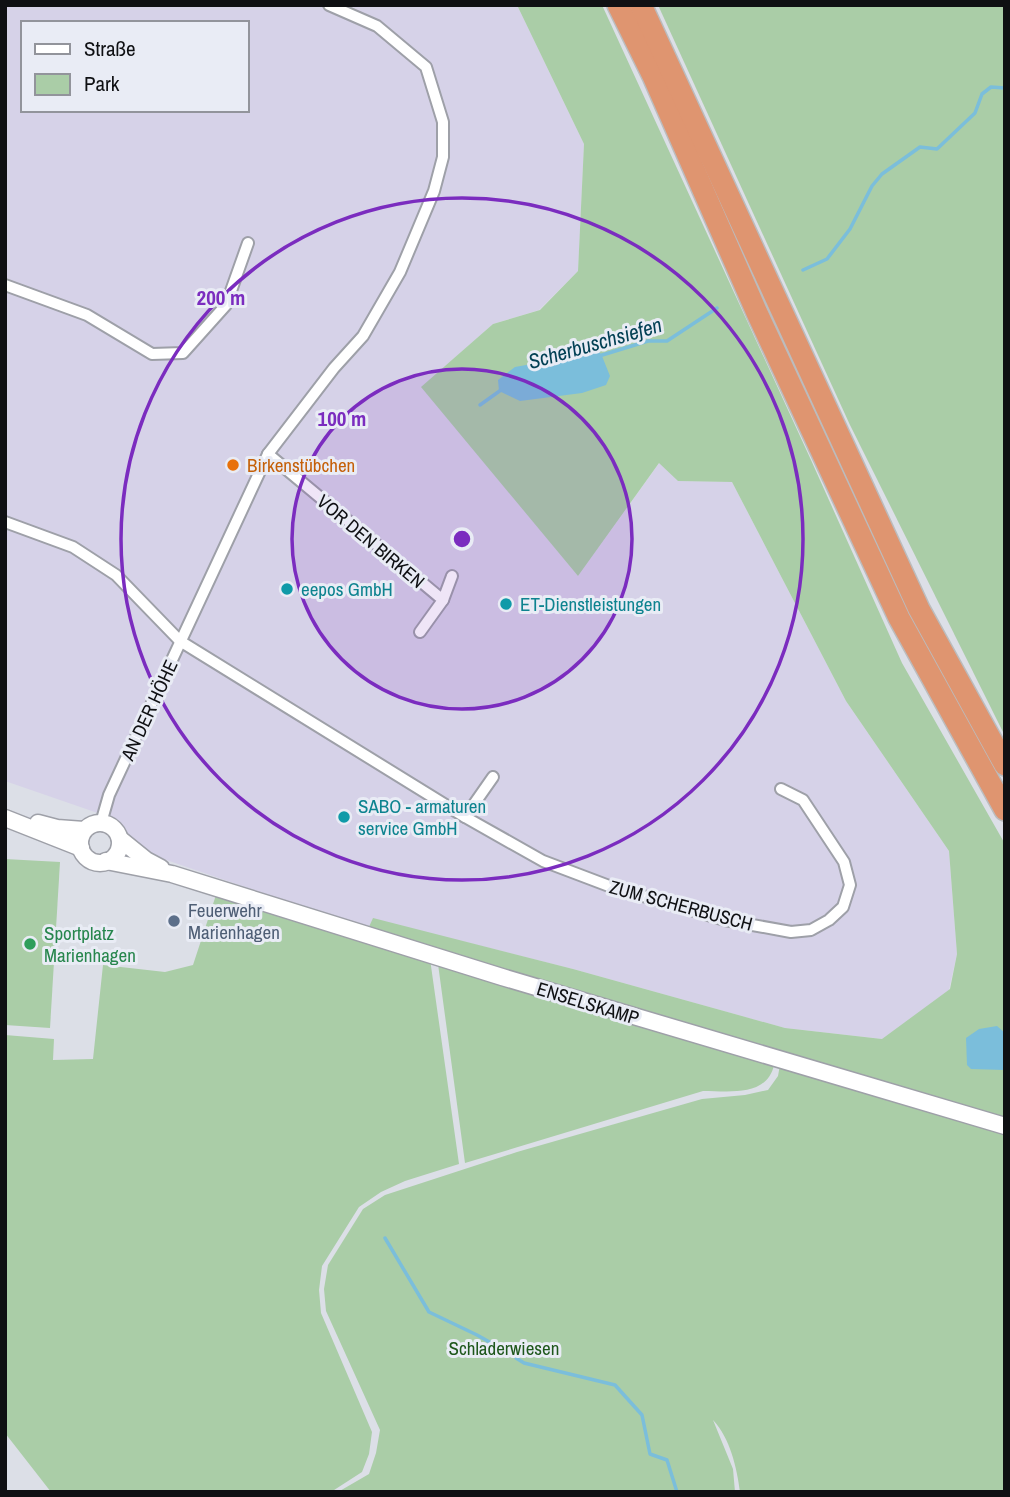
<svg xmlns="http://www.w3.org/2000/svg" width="1010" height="1497" viewBox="0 0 1010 1497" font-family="'Archivo Narrow',sans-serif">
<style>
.industrial{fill:#d6d2e8;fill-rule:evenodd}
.green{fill:#aacda7}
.water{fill:#7bbedb}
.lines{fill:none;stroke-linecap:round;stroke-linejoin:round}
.stream{stroke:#7bbedb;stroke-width:3.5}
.street-casing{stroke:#9ea0a8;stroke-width:14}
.secondary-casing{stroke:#9ea0a8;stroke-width:19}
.highway-casing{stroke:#bcbcbd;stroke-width:24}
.street{stroke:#fff;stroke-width:10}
.secondary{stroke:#fff;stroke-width:16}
.highway{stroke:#df9570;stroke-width:21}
.ring{fill:none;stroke:#7b2cbf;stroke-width:3.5}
.food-dot{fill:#e8710a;stroke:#e9ecf5;stroke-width:2.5}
.culture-dot{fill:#0f9aa8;stroke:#e9ecf5;stroke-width:2.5}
.service-dot{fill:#5c6f8a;stroke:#e9ecf5;stroke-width:2.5}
.leisure-dot{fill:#2e9e5b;stroke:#e9ecf5;stroke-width:2.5}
.labels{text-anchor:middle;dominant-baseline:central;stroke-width:6;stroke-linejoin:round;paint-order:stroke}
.food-label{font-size:19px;fill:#c56008;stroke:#e9ecf5;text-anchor:start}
.street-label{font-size:19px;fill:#0f1013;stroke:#e9ecf5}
.culture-label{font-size:19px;fill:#0d838f;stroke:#e9ecf5;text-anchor:start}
.service-label{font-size:19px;fill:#4e5e75;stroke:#e9ecf5;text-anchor:start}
.leisure-label{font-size:19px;fill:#27864d;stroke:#e9ecf5;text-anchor:start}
.park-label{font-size:19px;fill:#1e571b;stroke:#e9ecf5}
.water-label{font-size:21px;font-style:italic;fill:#024054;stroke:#e9ecf5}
.centre{fill:#7b2cbf;stroke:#e9ecf5;stroke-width:3.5}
.ring-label{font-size:21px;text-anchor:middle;font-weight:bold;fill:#7b2cbf;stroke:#e9ecf5;stroke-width:6;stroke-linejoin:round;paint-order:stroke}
</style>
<rect width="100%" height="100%" fill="#dcdfe7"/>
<path class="industrial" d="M5 5H517L584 144 578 271 539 310 493 324 422 387 578 576 660 462 678 481 732 482 846 701 949 851 957 954 949 990 883 1039 785 1028 573 969 373 919 368 929 146 853 126 834 118 820 5 781ZM23 23H247V110H23Z"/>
<g class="green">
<path d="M517 5H602L811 460 902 663 1005 844V1117L776 1052 368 929 373 918 573 969 785 1028 882 1039 950 989 957 954 949 851 846 701 732 482 678 481 659 463 578 576 421 387 493 324 540 310 578 271 584 144Z"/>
<path d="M658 5H1005V736L850 425Z"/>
<path d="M5 859 60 862 50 1028 5 1025Z"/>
<path d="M216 895 430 959 459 1164 405 1181 381 1192 359 1207 322 1266 319 1290 321 1313 372 1432 369 1454 362 1472 331 1492H51L5 1433V1035L54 1039 53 1060 93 1059 103 965 165 972 193 965Z"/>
<path d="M438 964 774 1065C767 1097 730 1091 703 1091L465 1163Z"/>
<path d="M780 1065 1005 1129V1492H740C737 1468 730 1438 713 1420L733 1469 735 1492H338L369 1474 376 1453 380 1430 326 1311 324 1289 328 1265 363 1209 385 1195 517 1152 702 1099 745 1095 768 1090 778 1076Z"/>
</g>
<g class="water">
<path d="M596 347 602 356 610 376 606 385 582 393 520 401 499 391 498 380 515 367 575 356Z"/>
<path d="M997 1026 1005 1033V1070L971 1069 967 1065 966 1038 979 1029Z"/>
</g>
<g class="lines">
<g class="stream">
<path d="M803 270 827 259 850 229 872 186 882 174 920 147 937 149 975 113 982 94 991 87 1005 88"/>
<path d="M599 356 648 341H667L717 308"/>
<path d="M480 405 501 390"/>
<path d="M385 1238 429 1312 477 1335 502 1349"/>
<path d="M516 1358 524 1363 615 1385 642 1415 650 1454 667 1460 677 1492"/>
</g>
<g class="street-casing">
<g id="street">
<path d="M5 285 87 315 152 354 183 353 226 305 248 243"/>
<path d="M268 454 443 600 420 632"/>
<path d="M5 522 73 547 116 575 180 641 465 817 543 861 609 886 725 920 791 932 811 930 829 920 843 907 850 885 844 862 803 800 781 789"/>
<path d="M443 600 452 576"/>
<path d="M465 817 493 777"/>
<path d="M101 823 109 795 268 454 334 368 363 336 400 272 434 191 443 157V122L426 67 377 26 329 5"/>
</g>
</g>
<g class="secondary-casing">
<g id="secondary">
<path d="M5 818 81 848"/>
<path d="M38 823 57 828 84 830"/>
<circle cx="100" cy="843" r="20"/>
<path d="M120 839 146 860 161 868"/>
<path d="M106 861 172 874 502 977 1005 1126"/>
</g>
</g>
<g class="highway-casing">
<g id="highway">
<path d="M618 5 653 76 757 313 899 618 1005 810"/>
<path d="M641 5 919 609 1005 765"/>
</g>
</g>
<use href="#street" class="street"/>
<use href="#secondary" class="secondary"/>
<use href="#highway" class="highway"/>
</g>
<circle cx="462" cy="539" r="170" fill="#7b2cbf" fill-opacity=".12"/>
<g class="ring">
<circle cx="462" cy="539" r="170"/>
<circle cx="462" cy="539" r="341"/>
</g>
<circle class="food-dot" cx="233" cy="465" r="7"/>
<g class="culture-dot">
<circle cx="287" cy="589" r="7"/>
<circle cx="506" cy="604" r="7"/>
<circle cx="344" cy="817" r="7"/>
</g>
<circle class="service-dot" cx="174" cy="921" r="7"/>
<circle class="leisure-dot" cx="30" cy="944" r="7"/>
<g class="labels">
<g class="food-label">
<text x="247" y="465">Birkenstübchen</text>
</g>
<g class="street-label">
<text transform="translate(371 541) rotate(40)">VOR DEN BIRKEN</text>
<text transform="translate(149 710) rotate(-65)">AN DER HÖHE</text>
<text transform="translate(681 905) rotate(15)">ZUM SCHERBUSCH</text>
<text transform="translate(588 1003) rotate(17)">ENSELSKAMP</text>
</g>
<g class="culture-label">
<text x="301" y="589">eepos GmbH</text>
<text x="520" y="604">ET-Dienstleistungen</text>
<text x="358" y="806">SABO - armaturen<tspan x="358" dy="22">service GmbH</tspan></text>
</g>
<g class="service-label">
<text x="188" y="910">Feuerwehr<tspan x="188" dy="22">Marienhagen</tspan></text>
</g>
<g class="leisure-label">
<text x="44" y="933">Sportplatz<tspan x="44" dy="22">Marienhagen</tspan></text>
</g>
<g class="park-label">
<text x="504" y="1348">Schladerwiesen</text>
</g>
<g class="water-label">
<text transform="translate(595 343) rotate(-16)">Scherbuschsiefen</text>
</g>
</g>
<circle cx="462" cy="539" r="10" class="centre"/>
<g class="ring-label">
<text x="221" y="305">200 m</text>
<text x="342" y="426">100 m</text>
</g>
<rect width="1010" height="1497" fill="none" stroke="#0f1013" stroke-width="14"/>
<rect x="21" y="21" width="228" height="91" fill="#e9ecf5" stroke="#92949b" stroke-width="2"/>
<rect x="35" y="44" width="35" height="10" fill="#ffffff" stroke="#92949b" stroke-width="2"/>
<text x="84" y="56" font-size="21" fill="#0f1013">Straße</text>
<rect x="35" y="74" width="35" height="21" fill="#aacda7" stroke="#92949b" stroke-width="2"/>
<text x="84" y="91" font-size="21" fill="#0f1013">Park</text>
</svg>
